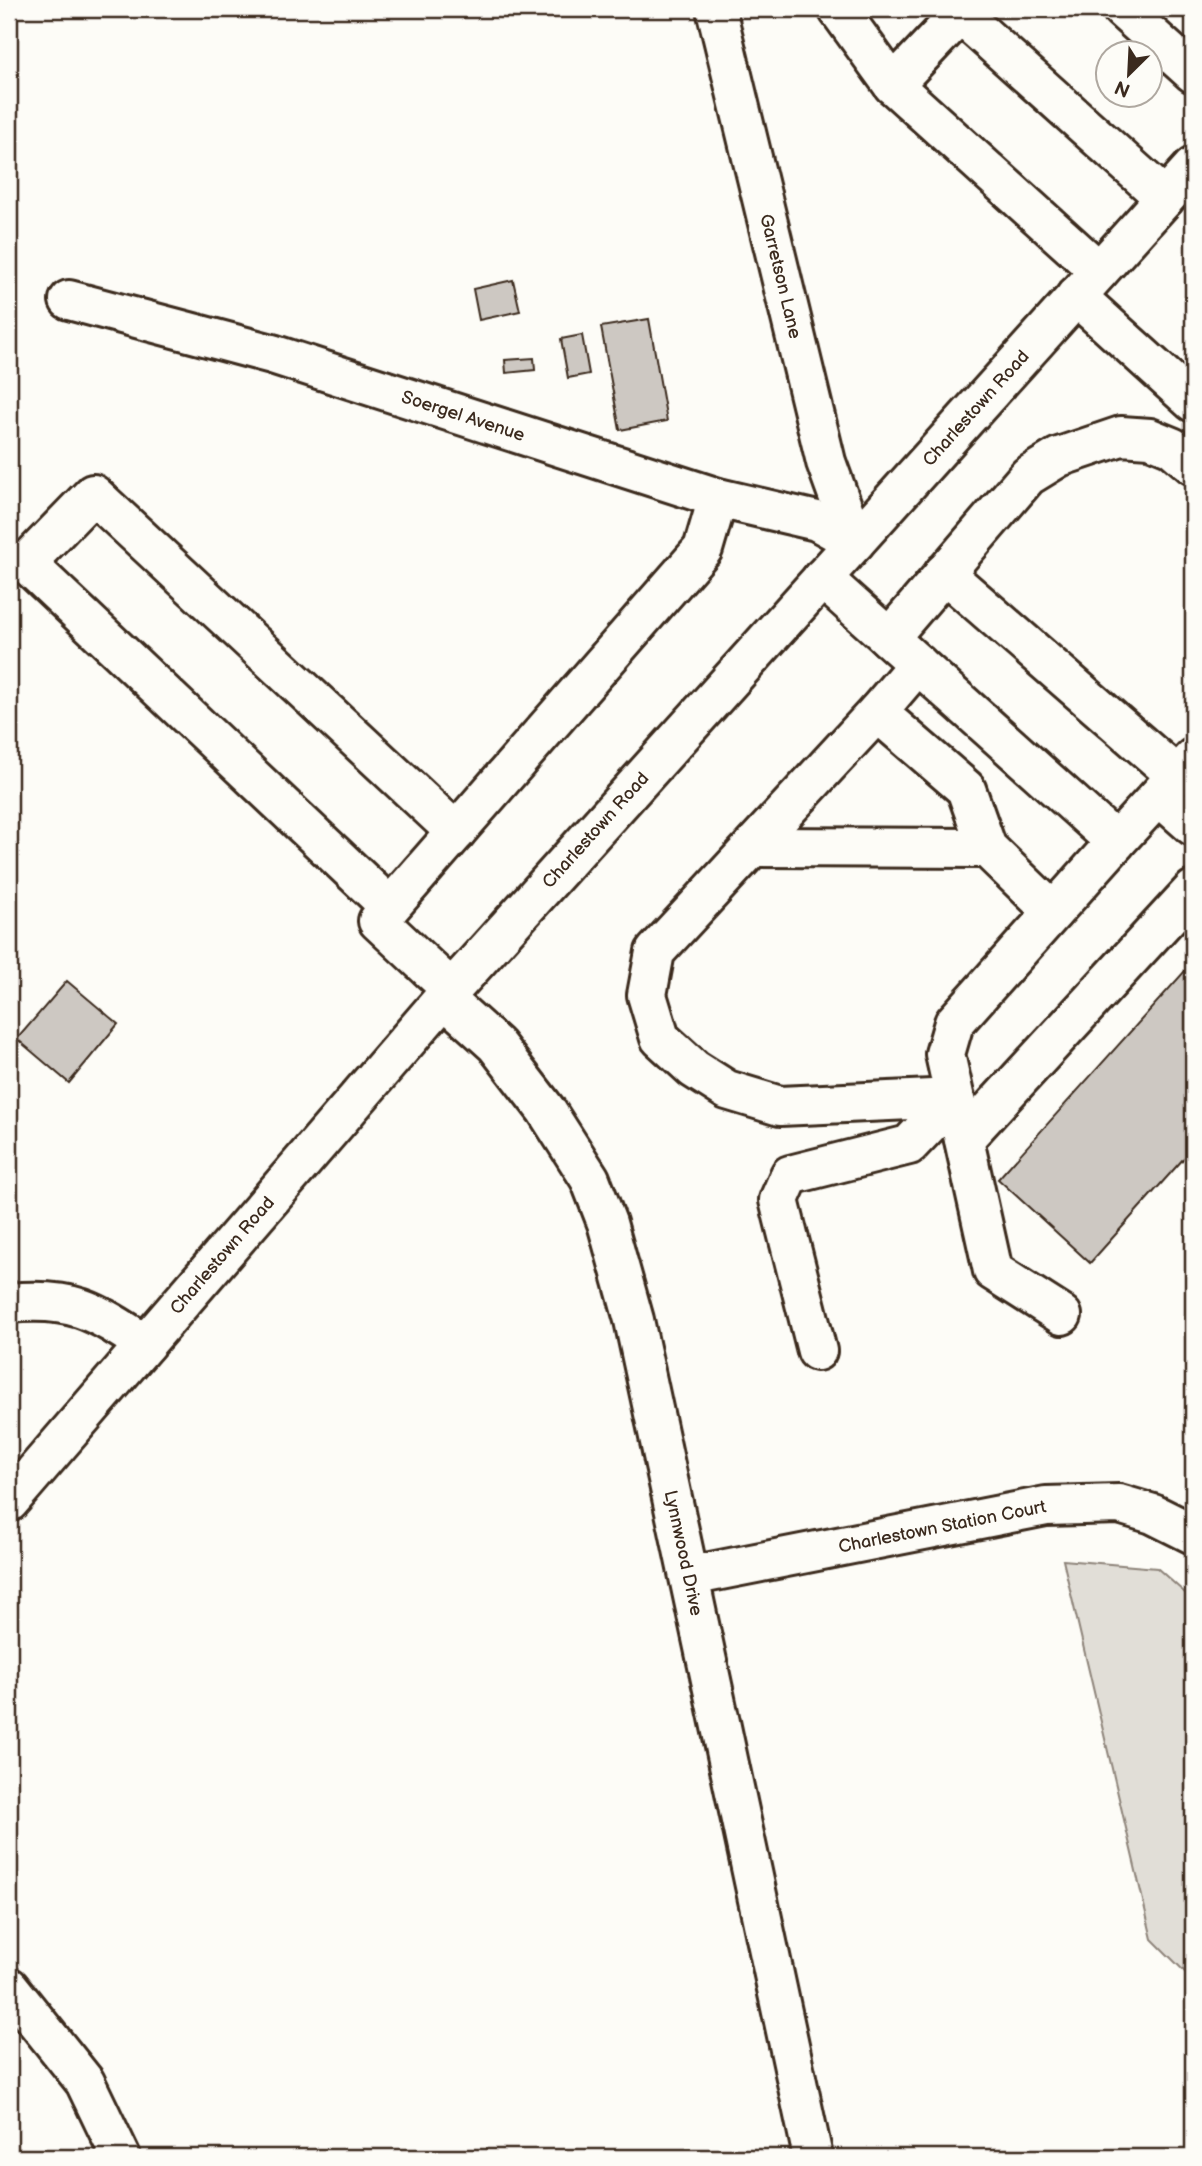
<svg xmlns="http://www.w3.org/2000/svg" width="1202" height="2166" viewBox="0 0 1202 2166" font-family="'Balsamiq Sans',sans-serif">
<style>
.green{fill:#e1ded7;stroke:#8e847a;stroke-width:2}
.building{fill:#cdc8c2;stroke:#3b2a1e;stroke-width:2}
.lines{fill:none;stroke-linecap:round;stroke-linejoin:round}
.minor-casing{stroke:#3b2a1e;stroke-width:44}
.major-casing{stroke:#3b2a1e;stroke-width:44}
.minor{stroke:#fdfcf7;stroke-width:38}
.major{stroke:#fdfcf7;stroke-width:38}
.labels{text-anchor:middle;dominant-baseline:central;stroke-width:5;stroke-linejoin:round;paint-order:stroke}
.street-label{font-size:18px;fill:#3b2a1e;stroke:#fdfcf7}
</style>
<rect width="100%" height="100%" fill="#fdfcf7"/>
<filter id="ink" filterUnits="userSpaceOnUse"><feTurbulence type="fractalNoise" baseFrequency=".0143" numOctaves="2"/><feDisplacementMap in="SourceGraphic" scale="14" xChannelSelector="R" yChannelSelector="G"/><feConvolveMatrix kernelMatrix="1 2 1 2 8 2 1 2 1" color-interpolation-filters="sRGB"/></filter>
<g filter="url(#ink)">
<path class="green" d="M1063 1560 1157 1568 1193 1600V1980L1152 1939Z"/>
<g class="building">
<path d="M513 280 520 311 479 320 473 289Z"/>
<path d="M649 319 667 421 620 430 601 327Z"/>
<path d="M582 335 589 374 568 378 561 339Z"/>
<path d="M534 358 535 370 506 373 505 360Z"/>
<path d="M1193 962V1148L1090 1263 998 1179Z"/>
<path d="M67 981 118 1024 69 1083 17 1039Z"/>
</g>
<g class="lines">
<g class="minor-casing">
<g id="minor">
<path id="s1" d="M716 9 826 462 855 542"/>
<path d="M838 9 893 85 965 9"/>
<path d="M1122 9 1193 73"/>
<path d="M960 14 1165 198"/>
<path d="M893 85 1099 271"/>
<path d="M1076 296 1193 402"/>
<path id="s2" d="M69 300 272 354 718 498 817 521 855 542"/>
<path d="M944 573 1177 776"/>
<path d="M822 578 1116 842 954 1023 945 1054 993 1271 1062 1315"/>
<path d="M889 638 1028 476 1059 457 1121 436 1150 438 1172 447 1193 465"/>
<path d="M877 712 918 664"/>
<path d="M1159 796 1193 826"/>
<path d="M1116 842 1193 758"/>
<path d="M754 847 987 848"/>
<path d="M390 907 26 563 93 494 456 832"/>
<path d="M452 990 378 921 703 549 718 498"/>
<path id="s3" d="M444 998 496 1045 546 1110 590 1179 607 1223 634 1320 813 2157"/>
<path d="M954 1098 780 1106 727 1090 694 1069 660 1038 647 995 655 952 877 712 966 789 987 848 1053 912"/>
<path d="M964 1139 1193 890"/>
<path d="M9 1303C73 1297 93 1310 145 1344"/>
<path d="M817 1351 779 1200 790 1175 909 1145 954 1098"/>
<path id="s4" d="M690 1576 1046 1506 1119 1504 1153 1514 1193 1534"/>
<path d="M9 1987 85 2082 121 2157"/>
</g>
</g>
<g class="major-casing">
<g id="major">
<path id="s5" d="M9 1502 444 998 1193 167"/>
</g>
</g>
<use href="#minor" class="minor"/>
<use href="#major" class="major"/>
</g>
</g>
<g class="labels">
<g class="street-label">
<text stroke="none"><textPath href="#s1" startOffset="275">Garretson Lane</textPath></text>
<text stroke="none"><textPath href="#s5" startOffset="1460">Charlestown Road</textPath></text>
<text stroke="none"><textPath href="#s2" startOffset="411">Soergel Avenue</textPath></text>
<text stroke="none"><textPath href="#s5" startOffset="892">Charlestown Road</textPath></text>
<text stroke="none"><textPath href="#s5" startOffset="326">Charlestown Road</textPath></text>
<text stroke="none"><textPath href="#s4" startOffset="257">Charlestown Station Court</textPath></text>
<text stroke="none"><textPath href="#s3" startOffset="620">Lynnwood Drive</textPath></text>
</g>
</g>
<rect width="1202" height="2166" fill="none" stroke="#fdfcf7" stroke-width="35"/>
<rect x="18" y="18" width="1167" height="2131" fill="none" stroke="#3b2a1e" stroke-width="2.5" filter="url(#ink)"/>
<g transform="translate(1129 74) rotate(204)"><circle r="33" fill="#fdfcf7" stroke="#afa8a0" stroke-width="2"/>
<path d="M0-5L12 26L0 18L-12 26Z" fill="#3b2a1e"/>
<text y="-10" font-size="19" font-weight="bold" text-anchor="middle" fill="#3b2a1e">N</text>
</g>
</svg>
